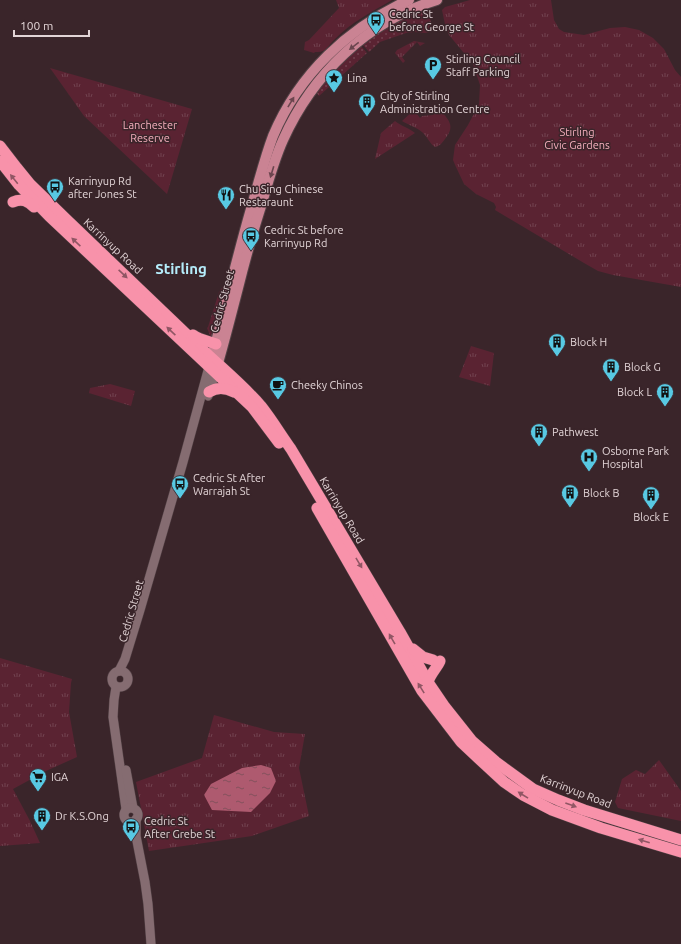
<svg xmlns="http://www.w3.org/2000/svg" width="681" height="944" viewBox="0 0 681 944" font-family="Ubuntu,sans-serif">
<style>
.grass{fill:url(#grass-tufts)}
.garden{fill:url(#garden-dots)}
.water{fill:url(#water-ripples)}
.lines{fill:none;stroke-linecap:round;stroke-linejoin:round}
.secondary-casing{stroke:#524145;stroke-width:10}
.primary-casing{stroke:#524145;stroke-width:12}
.highway-casing{stroke:#524145;stroke-width:12}
.secondary{stroke:#856c71;stroke-width:9}
.primary{stroke:#ca8393;stroke-width:10}
.highway{stroke:#f892aa;stroke-width:11}
.oneway{fill:#6c464f}
.oneway2{fill:#905664}
.labels{text-anchor:middle;dominant-baseline:central;stroke-width:3;stroke-linejoin:round;paint-order:stroke}
.poi-label{font-size:11px;fill:#e2d4d6;stroke:#3a252a;text-anchor:start}
.park-label{font-size:11px;fill:#f4aebc;stroke:#3a252a}
.street-label{font-size:11px;fill:#e2d4d6;stroke:#3a252a}
.district-label{font-size:15px;font-weight:bold;fill:#b5edfb;stroke:#3a252a}
</style>
<defs>
<pattern id="grass-tufts" width="24" height="20" patternUnits="userSpaceOnUse"><rect width="24" height="20" fill="#5a2332"/><path d="M3 7l-1-3M5 7V3M7 7l1-3M15 17l-1-3M17 17v-4M19 17l1-3" fill="none" stroke="#71424f"/></pattern>
<pattern id="garden-dots" width="8" height="8" patternUnits="userSpaceOnUse"><rect width="8" height="8" fill="#5a2332"/><path d="M2 2h.1M6 6h.1" fill="none" stroke="#71424f" stroke-width="1.8" stroke-linecap="round"/></pattern>
<pattern id="water-ripples" width="26" height="14" patternUnits="userSpaceOnUse"><rect width="26" height="14" fill="#ae5a6f"/><path d="M2 4q2-2 4 0t4 0M15 11q2-2 4 0t4 0" fill="none" stroke="#84505c"/></pattern>
</defs>
<rect width="100%" height="100%" fill="#3a252a"/>
<g class="grass">
<path d="M336 0H392C373 11 350 23 335 39 327 46 327 53 315 52L314 53 304 50 305 42 309 40 339 8Z"/>
<path d="M470 0H551L554 20 559 29 564 32 584 35 610 28 625 27 639 30 653 38 664 49 675 70 681 77V287L613 275 598 271 584 263 495 210 496 207 494 203 476 194 464 184 456 167 453 160 455 145 468 125 479 104 480 85 473 64 449 35C445 27 444 19 442 10L445 7Z"/>
<path d="M414 41 425 43 420 46 417 42 402 57 405 61 403 63 395 53 397 50Z"/>
<path d="M50 68 192 109 167 194 84 116Z"/>
<path d="M414 110 420 118 422 116 433 115 439 110 441 111C450 121 455 127 445 139 442 143 440 146 435 147 429 143 428 137 422 132 416 127 409 125 402 121Z"/>
<path d="M395 121C401 126 409 128 415 133L375 159 381 133Z"/>
<path d="M224 285 226 286 216 332 211 338 207 328 208 327 219 292Z"/>
<path d="M471 346 494 353 490 386 459 377Z"/>
<path d="M110 384 135 391 131 406 89 393 90 388Z"/>
<path d="M0 658 72 679 71 683 69 712 77 757 46 771 13 789 30 821 40 843 0 846Z"/>
<path d="M214 715 274 732 305 734 299 768 309 816 252 836 149 851 136 782 202 758Z"/>
<path d="M659 760 681 791V821L618 808 615 802 622 779 636 770 645 774Z"/>
</g>
<g class="garden">
<path d="M422 11H425C430 16 431 22 433 28L430 32 425 33 415 32 406 33 380 42 369 52 362 44C381 32 401 19 422 11Z"/>
<path d="M361 46 367 53 319 96 316 92C328 75 344 59 361 46Z"/>
</g>
<path class="water" d="M261 765 271 768 276 781 270 793 251 812 212 810 204 795 211 784 242 768Z"/>
<g class="lines">
<g class="secondary-casing">
<g id="secondary">
<path d="M208 396 215 373"/>
<circle cx="120" cy="679" r="8"/>
<path d="M119 671 125 659 140 610 183 462 209 367"/>
<path d="M116 687 114 700 113 717 126 809"/>
<path d="M126 770 133 808"/>
<circle cx="131" cy="815" r="7"/>
<path d="M136 819V836L145 882 148 904 151 944"/>
</g>
</g>
<g class="primary-casing">
<g id="primary">
<path d="M210 364C224 313 236 261 251 209 258 185 264 160 273 136 299 74 348 28 409 0"/>
<path d="M216 370C224 343 231 315 238 288 245 260 253 231 262 203 268 182 274 160 283 140 312 75 367 21 437 0"/>
</g>
</g>
<g class="highway-casing">
<g id="highway">
<path d="M0 146 17 168 30 184 66 219 204 351C223 369 244 386 261 406 272 420 281 435 291 449L400 632 428 682 445 707 472 741 496 762 533 789 558 800 584 810 681 840"/>
<path d="M0 161 19 185 49 216 252 407 279 443"/>
<path d="M13 202C22 198 28 201 34 207"/>
<path d="M193 335C200 340 208 341 216 344"/>
<path d="M209 392C217 387 226 388 234 392"/>
<path d="M317 508 422 691 461 742 478 758 504 782 523 795 552 810 601 828 681 852"/>
<path d="M413 649 423 657 433 660"/>
<path d="M428 682C431 673 437 668 440 661"/>
</g>
</g>
<use href="#secondary" class="secondary"/>
<use href="#primary" class="primary"/>
<use href="#highway" class="highway"/>
</g>
<defs><path id="oneway-solid" d="M-6-.8H1V-3.2L6.5 0L1 3.2V.8H-6Z"/></defs>
<g class="oneway">
<use href="#oneway-solid" transform="translate(354 46) rotate(142)"/>
<use href="#oneway-solid" transform="translate(291 102) rotate(-59)"/>
<use href="#oneway-solid" transform="translate(272 172) rotate(107)"/>
</g>
<g class="oneway2">
<use href="#oneway-solid" transform="translate(14 179) rotate(-129)"/>
<use href="#oneway-solid" transform="translate(76 242) rotate(-137)"/>
<use href="#oneway-solid" transform="translate(123 274) rotate(43)"/>
<use href="#oneway-solid" transform="translate(171 331) rotate(-137)"/>
<use href="#oneway-solid" transform="translate(359 563) rotate(59)"/>
<use href="#oneway-solid" transform="translate(392 639) rotate(-120)"/>
<use href="#oneway-solid" transform="translate(421 688) rotate(-122)"/>
<use href="#oneway-solid" transform="translate(523 795) rotate(-148)"/>
<use href="#oneway-solid" transform="translate(571 805) rotate(20)"/>
<use href="#oneway-solid" transform="translate(644 841) rotate(-163)"/>
</g>
<defs>
<g id="bus-pin" transform="scale(0.9)"><path d="M0 17L-7.5 6A9.5 9.5 0 1 1 7.5 6Z" fill="#58c9e3" stroke="#3a252a"/><path d="M-5-6H5V4H4V6H2V4H-2V6H-4V4H-5ZM-3.5-4V0h7V-4ZM-3.5 1.2v1.5H-2V1.2ZM2 1.2v1.5H3.5V1.2Z" fill="#111"/></g>
<g id="parking-pin" transform="scale(0.9)"><path d="M0 17L-7.5 6A9.5 9.5 0 1 1 7.5 6Z" fill="#58c9e3" stroke="#3a252a"/><path d="M-3.5-5.5H1a3.5 3.5 0 0 1 0 7H-1V5.5H-3.5ZM-1-3.4V-.6H.8a1.4 1.4 0 0 0 0-2.8Z" fill="#111"/></g>
<g id="sight-pin" transform="scale(0.9)"><path d="M0 17L-7.5 6A9.5 9.5 0 1 1 7.5 6Z" fill="#58c9e3" stroke="#3a252a"/><path d="M0-6L1.8-2.2L6-1.7L2.9 1.2L3.7 5.4L0 3.3L-3.7 5.4L-2.9 1.2L-6-1.7L-1.8-2.2Z" fill="#111"/></g>
<g id="building-pin" transform="scale(0.9)"><path d="M0 17L-7.5 6A9.5 9.5 0 1 1 7.5 6Z" fill="#58c9e3" stroke="#3a252a"/><path d="M-4-6H4V6H1V3H-1V6H-4ZM-2.5-4.3h1.7v1.8h-1.7ZM.8-4.3h1.7v1.8H.8ZM-2.5-1h1.7V.8h-1.7ZM.8-1h1.7V.8H.8Z" fill="#111"/></g>
<g id="restaurant-pin" transform="scale(0.9)"><path d="M0 17L-7.5 6A9.5 9.5 0 1 1 7.5 6Z" fill="#58c9e3" stroke="#3a252a"/><path d="M-5-6h1v4h1v-4h1v4h1v-4h1v5L-1.5 .5V6h-2V.5L-5-1ZM5-6V6H3V1.5H1.5Q1.5-4 5-6Z" fill="#111"/></g>
<g id="cafe-pin" transform="scale(0.9)"><path d="M0 17L-7.5 6A9.5 9.5 0 1 1 7.5 6Z" fill="#58c9e3" stroke="#3a252a"/><path d="M-5.5-4.5H6V0H3Q3 3.5 0 3.5H-2.5Q-5.5 3.5-5.5 0ZM3-3.2v2h1.7v-2ZM-6 4.5H4V6H-6Z" fill="#111"/></g>
<g id="hospital-pin" transform="scale(0.9)"><path d="M0 17L-7.5 6A9.5 9.5 0 1 1 7.5 6Z" fill="#58c9e3" stroke="#3a252a"/><path d="M-5-5h3v3.5h4V-5h3V5h-3V1.5h-4V5h-3Z" fill="#111"/></g>
<g id="supermarket-pin" transform="scale(0.9)"><path d="M0 17L-7.5 6A9.5 9.5 0 1 1 7.5 6Z" fill="#58c9e3" stroke="#3a252a"/><path d="M-6-5.5h2.5l.6 2H6L4.5 2H-2.5L-4.4-4H-6ZM-1.5 3.2a1.3 1.3 0 1 0 .1 0ZM3 3.2a1.3 1.3 0 1 0 .1 0Z" fill="#111"/></g>
</defs>
<g fill-rule="evenodd">
<use href="#bus-pin" x="376" y="20"/>
<use href="#parking-pin" x="433" y="65"/>
<use href="#sight-pin" x="334" y="78"/>
<use href="#building-pin" x="367" y="102"/>
<use href="#bus-pin" x="55" y="187"/>
<use href="#restaurant-pin" x="226" y="195"/>
<use href="#bus-pin" x="251" y="236"/>
<use href="#building-pin" x="557" y="342"/>
<use href="#building-pin" x="611" y="367"/>
<use href="#cafe-pin" x="278" y="385"/>
<use href="#building-pin" x="665" y="392"/>
<use href="#building-pin" x="539" y="432"/>
<use href="#hospital-pin" x="589" y="457"/>
<use href="#bus-pin" x="180" y="484"/>
<use href="#building-pin" x="570" y="493"/>
<use href="#building-pin" x="651" y="495"/>
<use href="#supermarket-pin" x="38" y="777"/>
<use href="#building-pin" x="42" y="816"/>
<use href="#bus-pin" x="131" y="827"/>
</g>
<g class="labels">
<g class="poi-label">
<text x="389" y="14">Cedric St<tspan x="389" dy="13">before George St</tspan></text>
<text x="446" y="59">Stirling Council<tspan x="446" dy="13">Staff Parking</tspan></text>
<text x="347" y="78">Lina</text>
<text x="380" y="96">City of Stirling<tspan x="380" dy="13">Administration Centre</tspan></text>
<text x="68" y="181">Karrinyup Rd<tspan x="68" dy="13">after Jones St</tspan></text>
<text x="239" y="189">Chu Sing Chinese<tspan x="239" dy="13">Restaraunt</tspan></text>
<text x="264" y="230">Cedric St before<tspan x="264" dy="13">Karrinyup Rd</tspan></text>
<text x="570" y="342">Block H</text>
<text x="624" y="367">Block G</text>
<text x="291" y="385">Cheeky Chinos</text>
<text x="652" y="392" text-anchor="end">Block L</text>
<text x="552" y="432">Pathwest</text>
<text x="602" y="451">Osborne Park<tspan x="602" dy="13">Hospital</tspan></text>
<text x="193" y="478">Cedric St After<tspan x="193" dy="13">Warrajah St</tspan></text>
<text x="583" y="493">Block B</text>
<text x="651" y="517" text-anchor="middle">Block E</text>
<text x="51" y="777">IGA</text>
<text x="55" y="816">Dr K.S.Ong</text>
<text x="144" y="821">Cedric St<tspan x="144" dy="13">After Grebe St</tspan></text>
</g>
<g class="park-label">
<text x="150" y="125">Lanchester<tspan x="150" dy="13">Reserve</tspan></text>
<text x="577" y="132">Stirling<tspan x="577" dy="13">Civic Gardens</tspan></text>
</g>
<g class="street-label">
<text transform="translate(113 246) rotate(43)">Karrinyup Road</text>
<text transform="translate(222 301) rotate(-75)">Cedric Street</text>
<text transform="translate(342 510) rotate(59)">Karrinyup Road</text>
<text transform="translate(131 611) rotate(-74)">Cedric Street</text>
<text transform="translate(576 791) rotate(21)">Karrinyup Road</text>
</g>
<g class="district-label">
<text x="181" y="268">Stirling</text>
</g>
</g>
<path d="M14 30v6h75v-6" fill="none" stroke="#e2d4d6" stroke-width="2"/>
<text x="20" y="30" font-size="12" fill="#e2d4d6" stroke="#3a252a" stroke-width="3" paint-order="stroke">100 m</text>
</svg>
